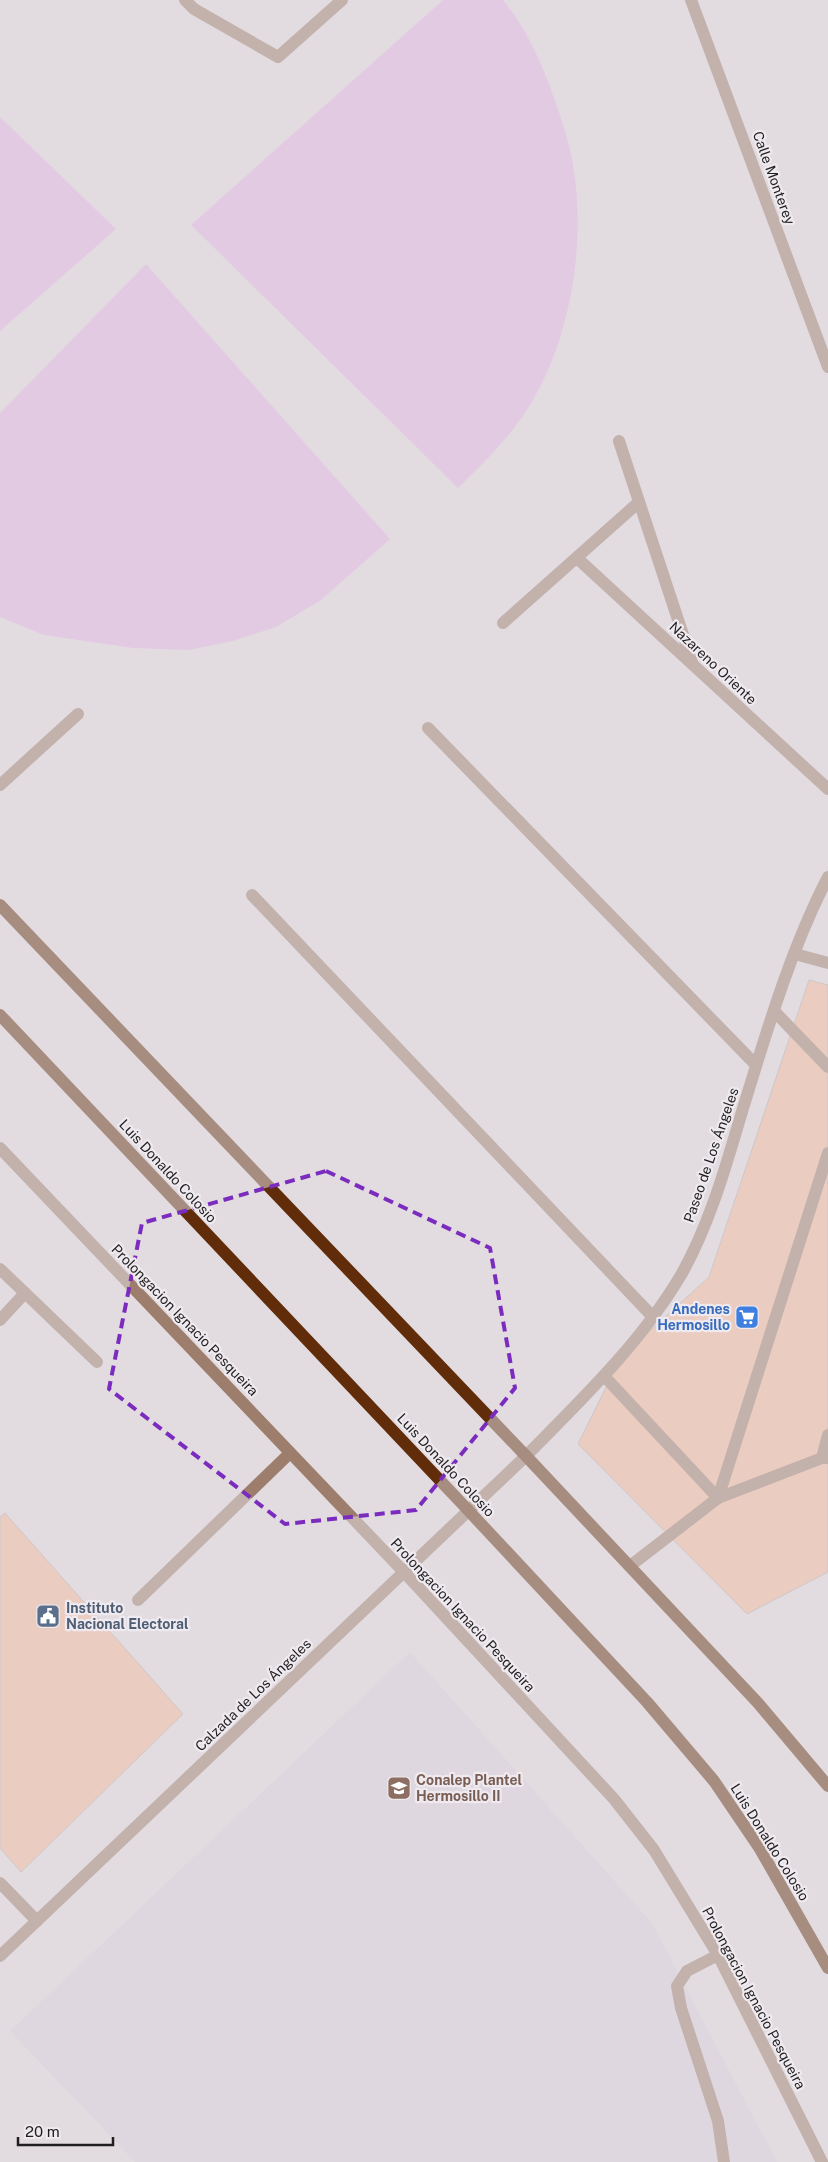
<svg xmlns="http://www.w3.org/2000/svg" width="828" height="2162" viewBox="0 0 828 2162" font-family="'Public Sans',sans-serif">
<style>
.built{fill:#dcd0db}
.green{fill:#e5b3e4}
.building{fill:#f7b899;stroke:#b4adaa}
.lines{fill:none;stroke-linecap:round;stroke-linejoin:round}
.minor{stroke:#9d7d6c;stroke-width:12}
.major{stroke:#612c09;stroke-width:12}
.marked{fill:none;stroke:#7b2cbf;stroke-width:4;stroke-dasharray:10 6;stroke-linejoin:round}
.labels{text-anchor:middle;dominant-baseline:central;stroke-width:4.5;stroke-linejoin:round;paint-order:stroke}
.street-label{font-size:14px;fill:#201e1f;stroke:#efeaef}
.shop-label{font-size:14px;font-weight:bold;fill:#366cbe;stroke:#efeaef;text-anchor:end}
.service-label{font-size:14px;font-weight:bold;fill:#4e5e75;stroke:#efeaef;text-anchor:start}
.education-label{font-size:14px;font-weight:bold;fill:#785e54;stroke:#efeaef;text-anchor:start}
</style>
<rect width="100%" height="100%" fill="#e2dce1"/>
<path class="built" d="M410 1652 652 1923 777 2162H135L10 2031Z"/>
<g class="green">
<path d="M443 0H503C523 24 536 51 547 79 557 105 566 131 572 159 587 237 572 337 530 405 511 436 484 463 458 488L191 225Z"/>
<path d="M0 117 116 229 0 331Z"/>
<path d="M146 264 390 539 321 600 276 627 233 641 189 650 133 648 44 635 0 617V413Z"/>
</g>
<g class="building">
<path d="M809 980 828 985V1572L747 1614 578 1444 621 1357 709 1277Z"/>
<path d="M5 1513 183 1714 21 1872 0 1848V1517Z"/>
</g>
<g class="lines">
<g class="minor">
<path d="M185 0 194 9 278 57 342 0"/>
<path d="M691 0 828 367"/>
<path d="M619 441 692 662"/>
<path d="M577 558 828 789"/>
<path d="M503 623 639 502"/>
<path d="M428 728 756 1065"/>
<path d="M0 785 78 714"/>
<path d="M252 895 653 1317"/>
<path d="M795 954 828 963"/>
<path d="M775 1012 828 1067"/>
<path d="M0 1148 404 1572 614 1799 654 1850 718 1955 822 2162"/>
<path d="M0 1269 97 1362"/>
<path d="M0 1320 25 1293"/>
<path d="M605 1377 718 1498 828 1153"/>
<path d="M822 1458 828 1435"/>
<path d="M630 1566 718 1498 822 1458H828"/>
<path d="M138 1600 290 1453"/>
<path d="M0 1883 37 1921"/>
<path d="M718 1955 687 1971 677 1986 681 2008 718 2121 724 2162"/>
<path d="M0 1956 526 1456C582 1399 640 1344 681 1275 709 1226 725 1169 741 1115 765 1037 790 950 828 877"/>
</g>
<g class="major">
<path d="M0 905 526 1456 758 1703 828 1786"/>
<path d="M0 1015 468 1510 647 1702 714 1781 760 1849 828 1968"/>
</g>
</g>
<path d="M0 0H828V2162H0ZM326 1171 490 1248 515 1388 416 1510 285 1524 109 1389 142 1223Z" fill="#e2dce1" fill-opacity=".55" fill-rule="evenodd"/>
<path class="marked" d="M326 1171 490 1248 515 1388 416 1510 285 1524 109 1389 142 1223Z"/>
<defs>
<g id="supermarket-square" transform="scale(1.25)"><rect x="-9" y="-9" width="18" height="18" rx="4" fill="#3f7fe0" stroke="#efeaef"/><path d="M-6-5.5h2.5l.6 2H6L4.5 2H-2.5L-4.4-4H-6ZM-1.5 3.2a1.3 1.3 0 1 0 .1 0ZM3 3.2a1.3 1.3 0 1 0 .1 0Z" fill="#fff"/></g>
<g id="civic-square" transform="scale(1.25)"><rect x="-9" y="-9" width="18" height="18" rx="4" fill="#5c6f8a" stroke="#efeaef"/><path d="M-.6-6.5H3V-4.5H.6V-3L4-1V1h2V6H-6V1h2V-1L-.6-3ZM-1.2 2.5V6h2.4V2.5Z" fill="#fff"/></g>
<g id="school-square" transform="scale(1.25)"><rect x="-9" y="-9" width="18" height="18" rx="4" fill="#8d6e63" stroke="#efeaef"/><path d="M0-5L7-2L0 1L-7-2ZM-4 1L0 2.5L4 1V4Q0 6-4 4Z" fill="#fff"/></g>
</defs>
<g fill-rule="evenodd">
<use href="#supermarket-square" x="747" y="1317"/>
<use href="#civic-square" x="48" y="1616"/>
<use href="#school-square" x="399" y="1788"/>
</g>
<g class="labels">
<g class="street-label">
<text transform="translate(774 178) rotate(70)">Calle Monterey</text>
<text transform="translate(713 663) rotate(43)">Nazareno Oriente</text>
<text transform="translate(711 1155) rotate(-71)">Paseo de Los Ángeles</text>
<text transform="translate(168 1171) rotate(47)">Luis Donaldo Colosio</text>
<text transform="translate(185 1320) rotate(46)">Prolongacion Ignacio Pesqueira</text>
<text transform="translate(446 1465) rotate(47)">Luis Donaldo Colosio</text>
<text transform="translate(463 1615) rotate(47)">Prolongacion Ignacio Pesqueira</text>
<text transform="translate(253 1695) rotate(-44)">Calzada de Los Ángeles</text>
<text transform="translate(770 1842) rotate(58)">Luis Donaldo Colosio</text>
<text transform="translate(754 1998) rotate(62)">Prolongacion Ignacio Pesqueira</text>
</g>
<g class="shop-label">
<text x="730" y="1309">Andenes<tspan x="730" dy="16">Hermosillo</tspan></text>
</g>
<g class="service-label">
<text x="66" y="1608">Instituto<tspan x="66" dy="16">Nacional Electoral</tspan></text>
</g>
<g class="education-label">
<text x="416" y="1780">Conalep Plantel<tspan x="416" dy="16">Hermosillo II</tspan></text>
</g>
</g>
<path d="M18 2137v8h95v-8" fill="none" stroke="#201e1f" stroke-width="2.5"/>
<text x="25" y="2137" font-size="15" fill="#201e1f" stroke="#efeaef" stroke-width="4" paint-order="stroke">20 m</text>
</svg>
